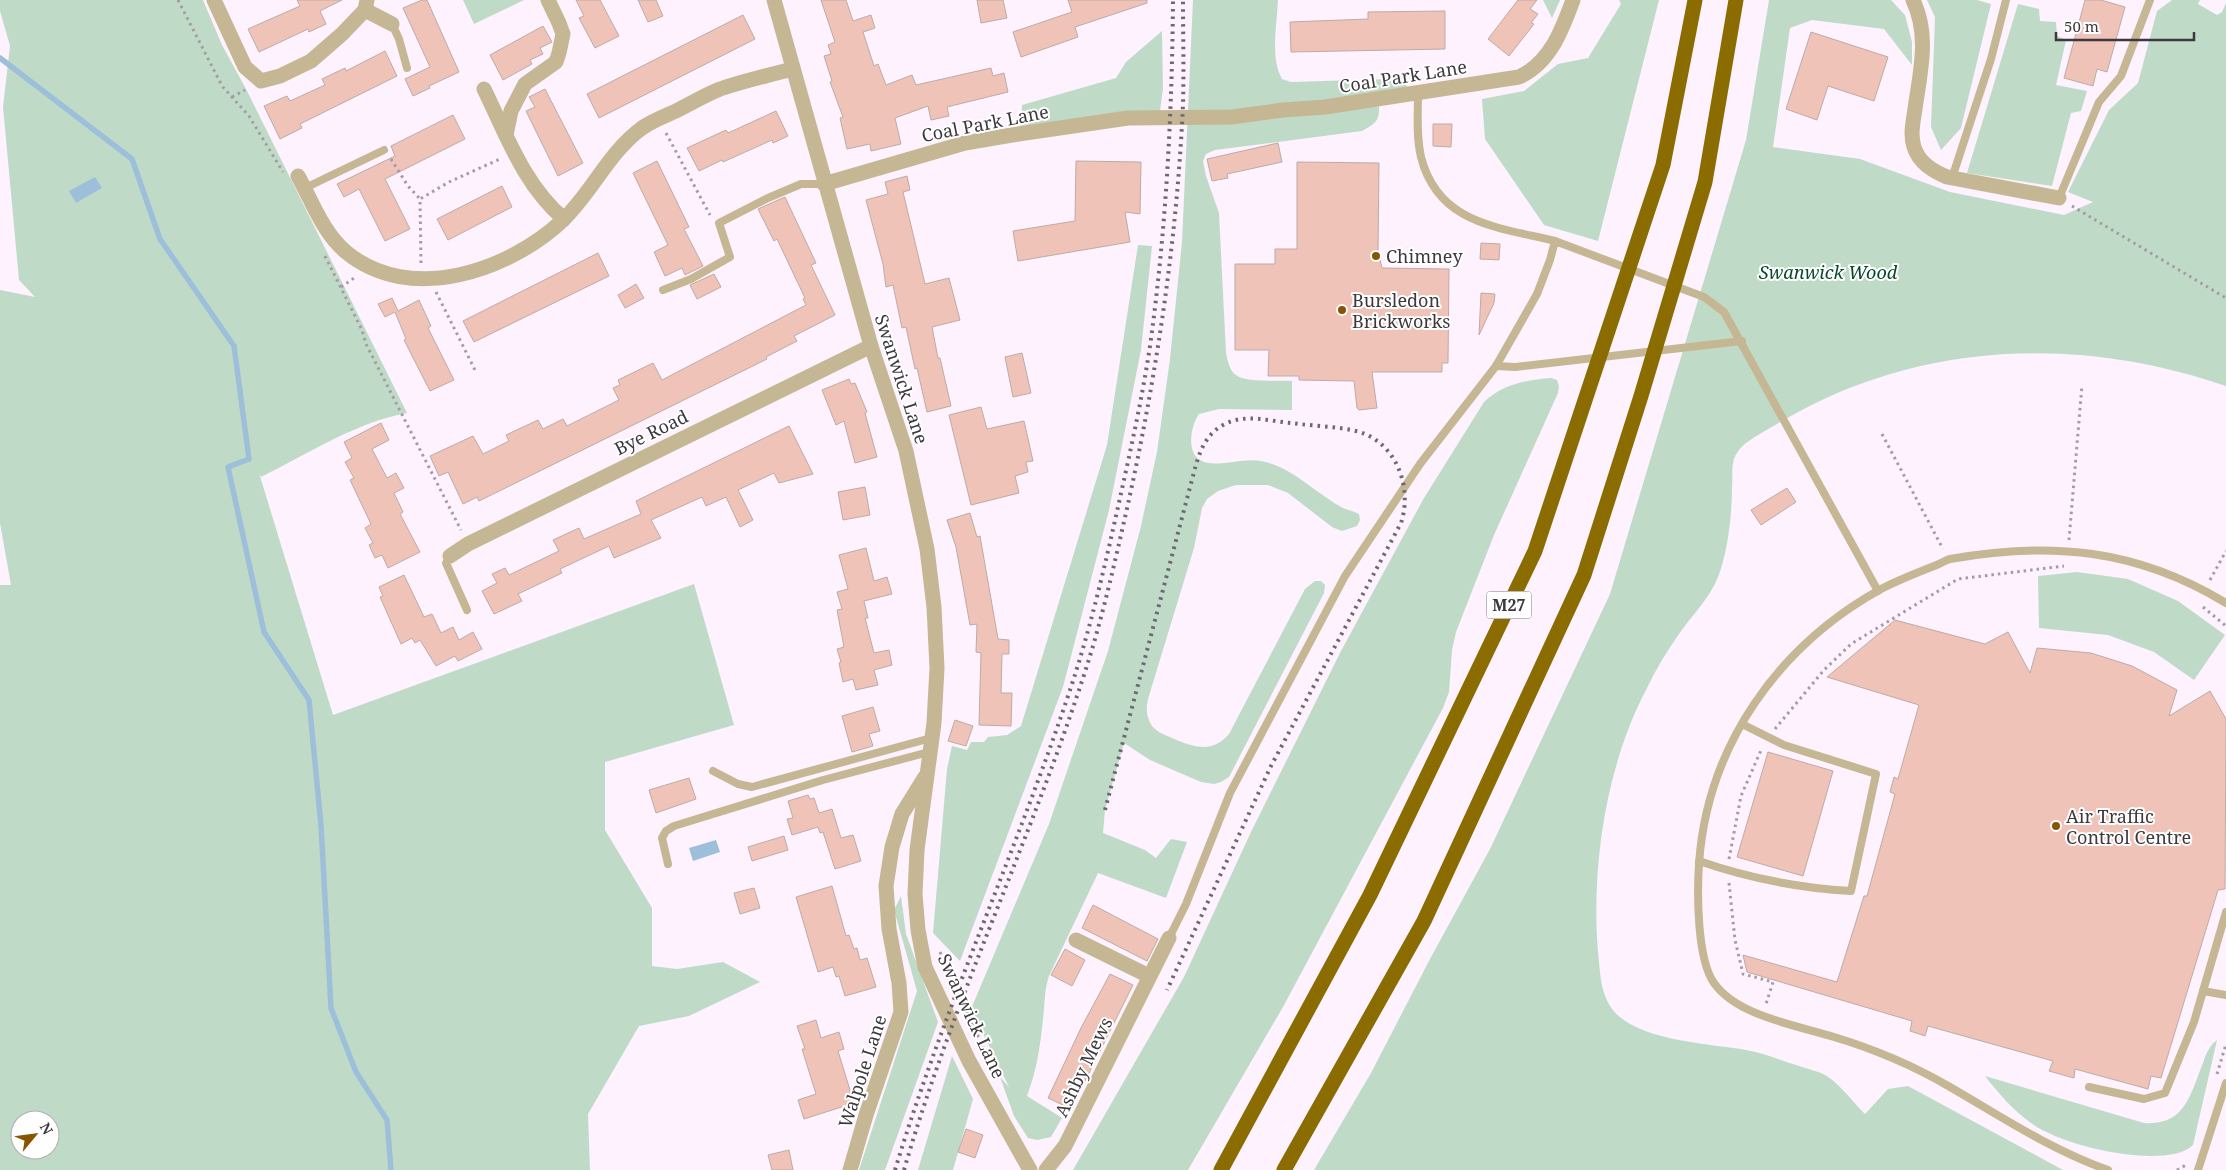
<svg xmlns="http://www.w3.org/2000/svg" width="2226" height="1170" viewBox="0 0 2226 1170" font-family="'Noto Serif',serif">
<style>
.green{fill:#bfdbc8;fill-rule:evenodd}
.water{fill:#9ebfda}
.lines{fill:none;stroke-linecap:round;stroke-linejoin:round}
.stream{stroke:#9ebfda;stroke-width:5.5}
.building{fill:#efc3b8;stroke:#beaba6}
.path{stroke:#a49ca5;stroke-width:3;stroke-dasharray:2.5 4;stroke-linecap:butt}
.service{stroke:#c5b793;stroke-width:8}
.minor{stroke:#c5b793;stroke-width:15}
.tertiary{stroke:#c5b793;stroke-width:15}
.motorway{stroke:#8b6c00;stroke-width:15}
.rail{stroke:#6e676e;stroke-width:4;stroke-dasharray:2.5 5;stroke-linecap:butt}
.poi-dot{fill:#8a5303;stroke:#fff;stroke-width:2}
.labels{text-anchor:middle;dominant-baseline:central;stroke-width:4;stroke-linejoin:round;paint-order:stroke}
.shield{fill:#fff;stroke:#777477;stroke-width:1}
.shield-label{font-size:16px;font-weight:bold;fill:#3d383d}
.street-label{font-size:18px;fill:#3d383d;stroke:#fff}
.poi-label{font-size:18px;fill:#3d383d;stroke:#fff;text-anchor:start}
.park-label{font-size:18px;font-style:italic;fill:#06492a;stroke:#fff}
</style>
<rect width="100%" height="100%" fill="#fdf2fe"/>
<g class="green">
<path d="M0 0H203L222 45 246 89 407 413C356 422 308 454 261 477L259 473 333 715 694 584 734 725 605 762V830L652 908V966L677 969 723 962 760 982 689 1016 639 1026 588 1114 590 1170H0V585H11L0 523V290L35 297 19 280 3 107 10 46 0 11ZM20 1120H50V1150H20Z"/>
<path d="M463 0H524L474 24Z"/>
<path d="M1193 0H1278C1277 24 1270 58 1282 79L1291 82 1389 79C1400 81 1406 81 1411 93L1379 98C1379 118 1381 121 1362 131L1215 150 1206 154 1203 161 1206 176 1219 213 1226 353C1228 361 1229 370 1236 375 1245 383 1279 380 1292 381V410L1219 409 1199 414C1191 425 1186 452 1200 460 1214 469 1243 457 1261 461 1292 467 1314 492 1341 507 1347 510 1353 511 1359 514L1360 520 1357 526 1342 531 1332 527 1288 493 1268 485H1236L1218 491 1207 499 1202 508 1194 548 1148 699C1146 709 1146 717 1152 726 1157 732 1165 735 1172 738 1193 747 1212 754 1229 734L1305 589 1315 581H1321L1325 585 1324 593 1229 777 1221 782 1214 784 1201 782 1150 760 1124 743 1105 810 1103 833 1145 850 1156 858 1171 839 1187 842 1166 898 1098 873 1049 976C1044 991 1045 1004 1043 1019 1040 1048 1037 1069 1027 1096L1062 1118 1051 1137 1037 1140 1028 1138 1014 1116 1000 1077 1009 1087 971 1009 1049 824 1108 651 1141 526 1157 452 1170 359 1182 242Z"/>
<path d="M1543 0H1560L1552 18Z"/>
<path d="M1619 0H1659L1598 241 1544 225 1485 139 1482 99 1524 91 1558 64 1588 58 1621 4Z"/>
<path d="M1769 0H1891L1905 15 1912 42V65L1884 29 1812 20 1790 28 1773 147 1860 159 1950 192 2064 215 2093 202 2068 192 2109 110 2138 83 2157 11 2172 0H2200L2198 4 2217 15 2222 12 2226 3V386C2078 335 1918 341 1782 421 1770 428 1757 435 1746 443 1741 447 1736 453 1734 459 1731 469 1733 478 1732 487 1732 514 1728 552 1718 577 1710 598 1692 615 1679 634 1667 651 1656 669 1647 688 1606 765 1591 866 1598 952 1600 970 1600 990 1610 1006 1632 1041 1708 1043 1746 1050 1764 1053 1782 1061 1799 1066 1807 1069 1818 1071 1825 1075 1838 1082 1854 1103 1865 1114L1888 1089 1908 1086 2063 1170H1314L1371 1073 1430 959 1490 849 1610 594 1746 140Z"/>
<path d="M1927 0H1977L1991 4 1961 128 1941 150 1931 127 1935 17Z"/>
<path d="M2018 4 2039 9 2040 21 2056 22 2057 36 2066 40 2056 85 2087 91 2081 111 2071 113 2052 186 1967 173Z"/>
<path d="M1162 31 1163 88 1160 111 1021 126 1022 105 1116 78 1126 62Z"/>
<path d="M1138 245 1152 246 1141 350 1109 510 1063 687 960 961 933 933 947 769 952 746 967 750 971 742H984L988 737 1007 735 1021 726 1107 445Z"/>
<path d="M1551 378 1557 380 1559 386 1558 393 1494 535 1456 632 1452 650 1449 692 1443 708 1283 1007 1188 1170H1073L1184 977 1251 832 1341 651 1424 498 1484 402C1503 384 1526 380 1551 378Z"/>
<path d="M2077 572 2128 579 2178 601 2225 635 2194 680 2154 652 2108 635 2039 628 2038 576Z"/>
<path d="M901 896 906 934 938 1022 885 1170H859L917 991 894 910Z"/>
<path d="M2217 1040 2193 1145C2168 1170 2065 1148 2031 1123 2013 1110 1999 1094 1985 1076L2144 1123C2185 1126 2190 1095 2203 1063 2206 1054 2209 1046 2217 1040Z"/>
<path d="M952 1056 973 1099 953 1170H918Z"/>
</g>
<g class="water">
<path d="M95 177 102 188 76 203 69 191Z"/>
<path d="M716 840 720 852 693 861 689 848Z"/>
</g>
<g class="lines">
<path class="stream" d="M0 58 132 159 160 239 234 346 249 459 228 467 264 632 309 700 321 825 331 1008 356 1072 387 1120 391 1170"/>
</g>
<g class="building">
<path d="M297 0H342L320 11 326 24 309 32 308 29 259 52 248 29 300 6Z"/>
<path d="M422 0H427L459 72 429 86 430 88 413 96 405 79 430 67 403 8Z"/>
<path d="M576 0H600L619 36 595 48 579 18 584 16Z"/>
<path d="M638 0H656L663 16 648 22Z"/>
<path d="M821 0H846L853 21 871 15 875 28 863 32 874 66 878 64 886 85 912 75 916 85 991 68 993 76 1004 73 1008 92 947 107 949 116 931 120 928 106 895 118 901 144 871 151 870 144 847 149 840 118 843 117 830 82 832 81 824 56 831 54 828 45 835 42Z"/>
<path d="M977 0H1003L1007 18 981 23Z"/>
<path d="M1068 0H1147V3L1075 27 1078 37 1021 57 1013 32 1072 12Z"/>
<path d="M1518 0H1537L1530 9 1538 14 1531 23 1534 24 1509 56 1488 39Z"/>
<path d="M2085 0H2101L2125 7 2107 72 2097 69 2093 86 2064 78Z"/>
<path d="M1445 11V49L1291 52 1290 22 1368 19V12Z"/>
<path d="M743 15 755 39 599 118 587 94Z"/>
<path d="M543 26 552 42 540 48 543 54 530 60 532 64 503 80 490 55Z"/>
<path d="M1811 32 1888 57 1874 101 1828 86 1817 120 1786 109Z"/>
<path d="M385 51 397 76 300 124 302 128 280 139 264 106 287 96 290 101 325 85 322 79 345 68 346 71Z"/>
<path d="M545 89 583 163 558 176 526 111 535 107 529 97Z"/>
<path d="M776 111 788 136 773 143 772 140 723 162 722 160 699 171 687 148 726 130 728 133Z"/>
<path d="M453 115 465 139 385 179 410 229 385 241 359 189 344 197 337 184 395 156 391 146Z"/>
<path d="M1433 124H1452L1451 147 1433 146Z"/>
<path d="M1278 143 1282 162 1227 174 1228 178 1212 181 1207 159Z"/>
<path d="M657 161 689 227 684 229 703 266 685 275 682 268 665 276 654 252 668 245 633 173Z"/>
<path d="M1076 161 1141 162 1140 214 1125 212 1130 242 1018 261 1013 231 1075 221Z"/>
<path d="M1297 162 1379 163 1378 251 1382 268 1449 269 1448 363H1442V372H1372L1377 408 1359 410 1357 408 1354 381 1299 380V376H1268L1269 350H1235V264H1275V249H1297Z"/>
<path d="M907 176 910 190 903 192 925 284 949 278 960 320 932 327 938 358H940L951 406 927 412 917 368 915 369 906 327 902 328 893 285 886 287 883 264 866 200 888 194 885 182Z"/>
<path d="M502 186 512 207 448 240 437 219Z"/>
<path d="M785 197 816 263 811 265 835 315 794 336 797 341 766 357 767 359 479 501 477 497 463 504 448 472 439 476 430 456 473 436 483 454 509 441 506 435 538 420 543 429 563 419 567 426 619 400 613 388 620 385 618 380 653 363 662 380 806 305 803 299 805 298 777 239 774 241 758 209Z"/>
<path d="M1481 243 1500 244 1499 260 1480 259Z"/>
<path d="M598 253 609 276 474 342 463 321Z"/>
<path d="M714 274 721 287 697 299 690 285Z"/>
<path d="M636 284 644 298 625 308 618 295Z"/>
<path d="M1481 293 1495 294 1494 303 1479 335Z"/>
<path d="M392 298 398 311 419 300 431 326 428 328 454 380 430 391 404 340 406 339 395 312 385 317 378 304Z"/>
<path d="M1022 353 1031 393 1013 397 1005 357Z"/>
<path d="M849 379 851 384 855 383 867 412 865 413 877 457 855 463 844 421 836 425 822 390Z"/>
<path d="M981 407 987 429 1024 421 1033 461 1026 462 1028 472 1015 476 1019 493 971 505 949 415Z"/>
<path d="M381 423 389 440 372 449 387 478 396 473 404 488 394 493 403 512 400 514 420 552 388 568 382 555 375 558 369 545 373 543 365 528 371 524 350 480 354 478 345 462 352 458 344 442Z"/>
<path d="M789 426 813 474 779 483 774 473 738 490 753 520 740 527 726 497 706 506 702 497 651 520 661 538 614 558 609 546 560 569 562 573 518 594 522 601 494 614 482 591 497 583 492 574 505 568 509 575 559 551 553 540 579 528 584 539 641 514 636 501Z"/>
<path d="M865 487 870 515 843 520 838 492Z"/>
<path d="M1787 488 1796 502 1761 525 1751 510Z"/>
<path d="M970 513 977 537 980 536 998 639 1009 640V654H1002L1001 693H1012L1011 726 979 725 981 653 976 652 977 624 970 625 956 547 947 520Z"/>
<path d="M866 548 874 581 887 577 892 594 864 601 868 618H865L874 653 889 650 892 665 874 670 878 685 856 690 853 679 843 682 839 663 841 662 837 649 844 647 837 610 842 609 837 592 848 589 839 555Z"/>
<path d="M404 575 424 617 432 614 441 633 453 627 459 640 473 632 482 649 458 661 455 656 436 666 420 640 415 643 412 638 401 644 380 597 383 596 379 587Z"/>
<path d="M1895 620 1985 644 2008 632 2030 673 2037 648 2091 653 2132 666 2177 690 2169 716 2210 691 2226 719 2225 889 2218 890 2161 1078 2151 1076 2148 1089 2075 1069 2074 1078 2049 1071 2053 1061 1928 1026 1925 1036 1910 1031 1912 1021 1747 972 1743 955 1837 982 1864 896H1867L1895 794 1890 792 1894 777 1898 779 1919 705 1827 677Z"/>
<path d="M873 707 880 731 869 734 873 746 852 752 842 716Z"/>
<path d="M955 720 973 726 966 746 948 741Z"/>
<path d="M1768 752 1833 771 1803 876 1737 857Z"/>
<path d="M689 778 696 799 656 813 649 790Z"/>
<path d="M808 795 810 799 814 798 819 813 832 809 841 838 853 835 861 861 835 869 823 832 820 833 818 827 792 835 787 819 793 818 788 801Z"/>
<path d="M784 836 788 850 752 861 748 847Z"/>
<path d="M832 886 846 936 849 935 854 949 857 948 860 960 867 958 876 987 845 996 839 976 836 977 833 967 818 972 796 897Z"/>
<path d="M754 888 760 908 740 914 734 893Z"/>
<path d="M1093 905 1158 939 1147 961 1082 928Z"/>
<path d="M1065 949 1085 960 1072 986 1051 975Z"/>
<path d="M1110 974 1133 985 1071 1109 1048 1098 1081 1028Z"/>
<path d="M816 1020 821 1038 839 1032 844 1049 838 1051 854 1103 804 1119 798 1100 816 1094 802 1049H805L797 1026Z"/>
<path d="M966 1129 983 1135 975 1158 958 1152Z"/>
<path d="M789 1150 793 1170H772L768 1155Z"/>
</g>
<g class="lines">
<g class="path">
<path d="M178 0 222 86 249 116 283 172"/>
<path d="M232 97 245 90"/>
<path d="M666 133 710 215"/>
<path d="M391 159 408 186 420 199"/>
<path d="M2072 206 2226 298"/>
<path d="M325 256 362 330 366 344 461 530"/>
<path d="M421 263 420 199 449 182 500 159"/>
<path d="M341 287 357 276"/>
<path d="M436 292 475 370"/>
<path d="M1882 434 1943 549"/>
<path d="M2069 540 2082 385"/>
<path d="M2210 580 2226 551"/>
<path d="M2203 607 2226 626"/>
<path d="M1775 729 1824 670 1851 644 1958 579 2064 566"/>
<path d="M1729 859 1741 796 1762 748"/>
<path d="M1729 883 1735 940 1743 974 1773 982 1766 1004"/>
<path d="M940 952 988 1058"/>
<path d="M2217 1074 2226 1044"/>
<path d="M2177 1170 2186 1165"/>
</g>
<g class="service">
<path d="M392 24 399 39 407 68"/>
<path d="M1418 92C1418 113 1416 136 1421 157 1438 224 1498 227 1555 241"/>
<path d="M1952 178 1991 59 2006 0"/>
<path d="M305 188 384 150"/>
<path d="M2059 198 2099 102 2121 76 2150 0"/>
<path d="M663 290 691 279 730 257 719 223 768 198 801 184H824"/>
<path d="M1496 366 1515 367 1742 341"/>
<path d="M450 556 446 563 467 610"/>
<path d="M713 771 738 784 752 787 931 738"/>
<path d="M1699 861C1748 878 1799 888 1851 891L1876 774 1784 745 1742 724"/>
<path d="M668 864 662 838 666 831 674 826 823 780 929 752"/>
<path d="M1169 938 1186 904 1230 793 1345 576 1420 464 1496 366 1537 294 1550 260 1555 241 1704 297 1724 312 1878 591"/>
<path d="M2203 991 2226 995"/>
<path d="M2089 1087 2144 1099 2165 1093 2194 1022 2226 912"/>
<path d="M2108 1170C2051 1150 2002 1117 1950 1087 1914 1066 1874 1049 1834 1037 1796 1025 1737 1016 1714 983 1697 959 1697 894 1699 864 1707 746 1778 646 1881 589 1900 579 1919 572 1939 564 1943 562 1946 560 1950 559 2051 541 2137 549 2226 603"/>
<path d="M2198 1170 2226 1083"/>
</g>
<g class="minor">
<path d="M214 0 245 67 261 81 280 76 311 61 342 34 365 10 367 0"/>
<path d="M1913 0C1930 36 1920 72 1915 109 1913 122 1910 135 1914 147 1919 163 1933 171 1947 177L2059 198"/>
<path d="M365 10 392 24"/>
<path d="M484 89C507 136 524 185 564 219"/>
<path d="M506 135 511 111 525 84 556 62 559 53 563 34 559 23 548 0"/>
<path d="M298 176C312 201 323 233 346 252 410 305 509 271 563 220 593 191 608 153 642 128 652 121 665 116 676 111 690 104 705 95 720 89 744 81 769 75 793 69"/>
<path d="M824 184 965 143 1012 135 1128 118 1232 117 1283 110 1325 107 1519 77C1550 63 1562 30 1573 0"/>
<path d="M450 556 468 544 871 346"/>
<path d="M1076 940 1149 976"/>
<path d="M850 1170 866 1115 901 1012 899 983 889 929 886 886 892 847 902 814 925 777"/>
<path d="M1046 1170 1065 1146 1169 938"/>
</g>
<path class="tertiary" d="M774 0 871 346 906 451 927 549 934 607 937 668 934 723 917 850 915 894 918 930 925 967 969 1061 1030 1170"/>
<g class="motorway">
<path d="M1221 1170 1370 895 1535 551 1663 165 1695 0"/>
<path d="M1284 1170 1424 921 1584 575 1641 396 1705 182 1736 0"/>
</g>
<g class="rail">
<path d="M1105 810 1194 472C1199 453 1205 435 1223 425 1244 413 1269 421 1291 423 1312 426 1335 426 1356 431 1396 441 1413 487 1401 523L1271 766 1167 990"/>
<path d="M895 1170C945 1005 1018 848 1072 684 1089 632 1102 578 1114 525 1127 466 1141 406 1150 346 1166 231 1172 116 1173 0"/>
<path d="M904 1170C952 1004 1027 848 1081 684 1100 628 1113 570 1126 513 1156 379 1177 241 1183 104 1184 69 1183 34 1183 0"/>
</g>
</g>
<g class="poi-dot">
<circle cx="1376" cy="256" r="5"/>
<circle cx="1342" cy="310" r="5"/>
<circle cx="2056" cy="826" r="5"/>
</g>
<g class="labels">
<rect class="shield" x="1486.5" y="591.5" width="45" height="27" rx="4"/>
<g class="shield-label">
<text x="1509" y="605">M27</text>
</g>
<g class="street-label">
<text transform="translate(1403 76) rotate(-9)">Coal Park Lane</text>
<text transform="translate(985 123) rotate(-11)">Coal Park Lane</text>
<text transform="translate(902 379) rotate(72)">Swanwick Lane</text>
<text transform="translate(651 432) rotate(-26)">Bye Road</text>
<text transform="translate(972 1016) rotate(65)">Swanwick Lane</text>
<text transform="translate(1083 1067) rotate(-64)">Ashby Mews</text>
<text transform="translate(862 1071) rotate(-72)">Walpole Lane</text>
</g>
<g class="poi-label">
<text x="1386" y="256">Chimney</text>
<text x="1352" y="300">Bursledon<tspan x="1352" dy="21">Brickworks</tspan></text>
<text x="2066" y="816">Air Traffic<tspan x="2066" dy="21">Control Centre</tspan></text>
</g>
<g class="park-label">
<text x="1828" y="272">Swanwick Wood</text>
</g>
</g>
<g transform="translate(35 1135) rotate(61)"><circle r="24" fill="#ffffff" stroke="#b1afb1"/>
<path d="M0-4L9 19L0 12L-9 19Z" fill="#8a5303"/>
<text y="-8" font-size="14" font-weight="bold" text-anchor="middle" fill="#3d383d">N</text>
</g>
<path d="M2056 32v8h138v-8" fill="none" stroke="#3d383d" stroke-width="2.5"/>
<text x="2064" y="32" font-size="15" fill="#3d383d" stroke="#ffffff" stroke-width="4" paint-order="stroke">50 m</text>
</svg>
